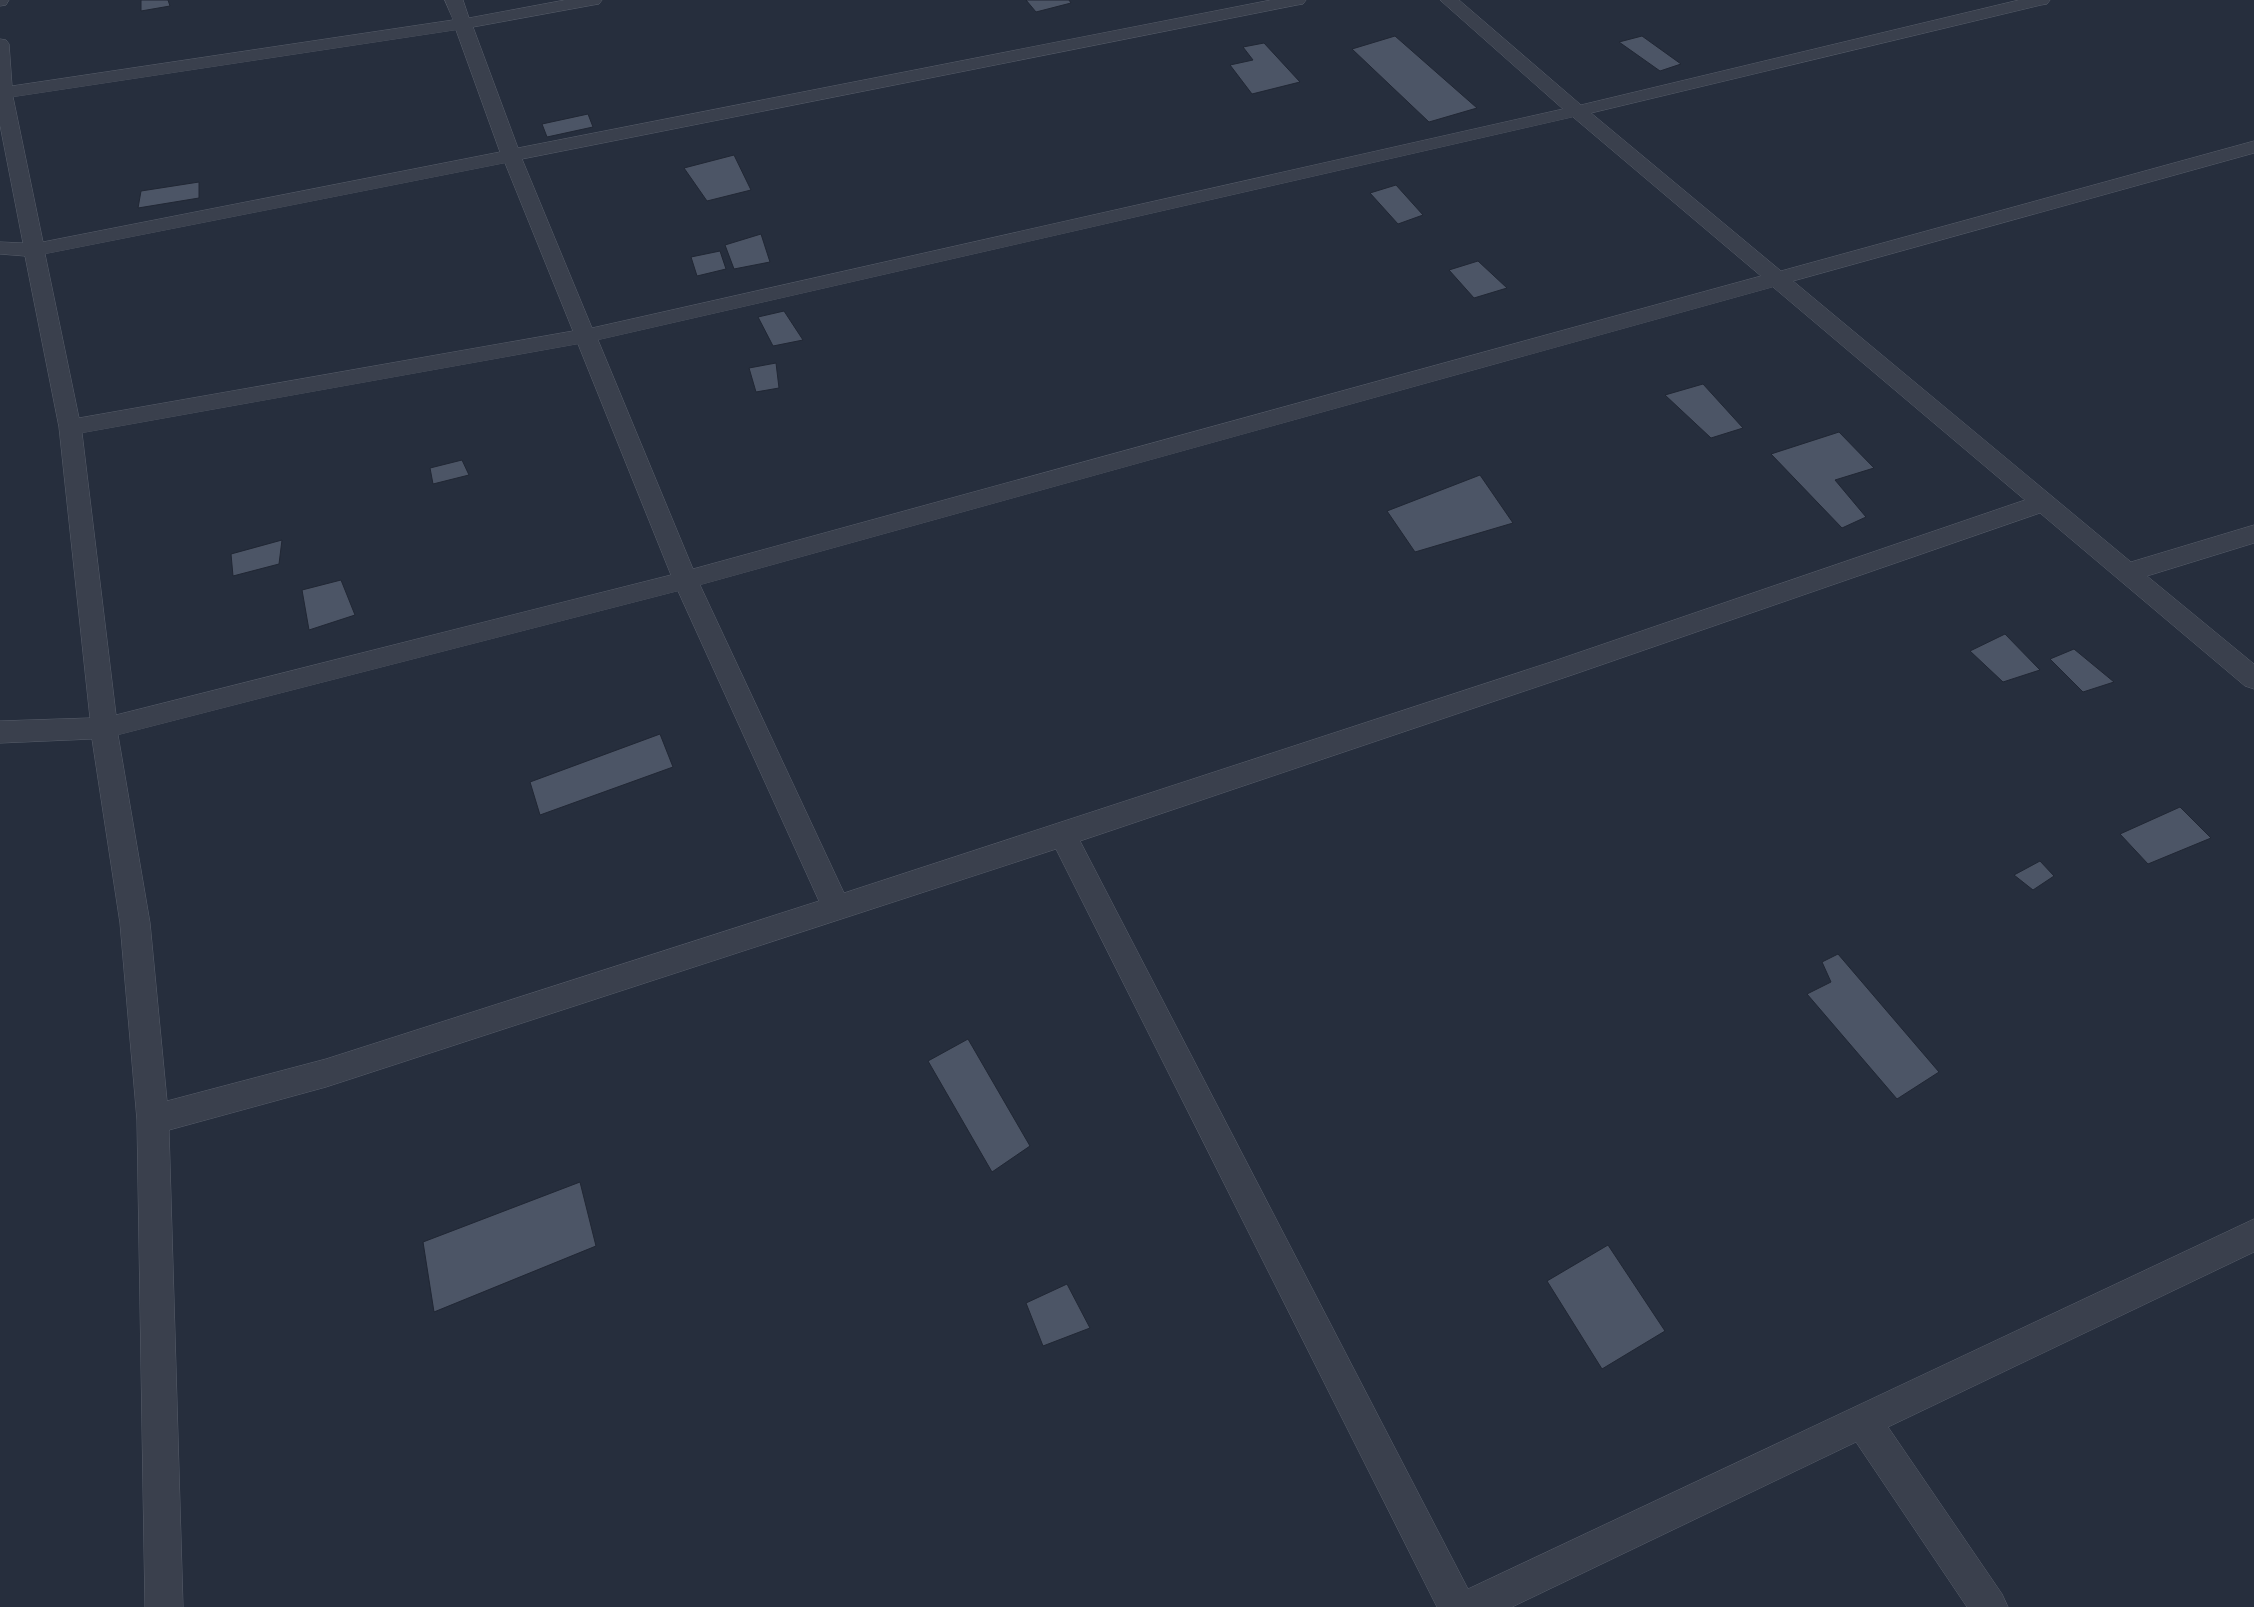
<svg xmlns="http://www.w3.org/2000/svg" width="2254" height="1607" viewBox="0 0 2254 1607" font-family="Helvetica,sans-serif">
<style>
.building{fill:#4c5566;stroke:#212734}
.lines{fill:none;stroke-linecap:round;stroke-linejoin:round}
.minor-casing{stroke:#585e6b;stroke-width:1}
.minor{fill:#3a404d;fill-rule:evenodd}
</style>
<rect width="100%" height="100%" fill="#262e3d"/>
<g class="building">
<path d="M141 0H168L170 6 141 11Z"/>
<path d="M1026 0H1069L1071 3 1036 12Z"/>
<path d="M1395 36 1477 108 1429 122 1352 49Z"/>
<path d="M1642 36 1681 64 1660 71 1619 42Z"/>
<path d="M1264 43 1300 82 1252 94 1230 65 1253 60 1243 47Z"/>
<path d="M588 114 593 127 547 137 542 124Z"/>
<path d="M734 155 751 190 707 201 684 168Z"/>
<path d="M199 182V198L138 208 141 191Z"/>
<path d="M1396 185 1423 215 1398 224 1370 193Z"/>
<path d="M761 234 770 262 734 269 725 245Z"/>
<path d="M720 251 726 269 697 276 691 257Z"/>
<path d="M1478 261 1507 288 1474 298 1449 270Z"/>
<path d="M784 311 803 340 773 346 758 317Z"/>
<path d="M776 363 779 388 756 392 749 368Z"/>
<path d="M1703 384 1743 428 1711 438 1665 395Z"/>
<path d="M1839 432 1874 468 1835 480 1866 517 1842 528 1771 454Z"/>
<path d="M462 460 469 475 433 484 430 468Z"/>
<path d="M1480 475 1513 523 1415 552 1387 511Z"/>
<path d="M282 540 279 564 233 576 231 554Z"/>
<path d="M341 580 355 615 309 630 302 590Z"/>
<path d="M2005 634 2040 670 2003 682 1970 651Z"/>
<path d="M2074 649 2114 682 2083 692 2050 659Z"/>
<path d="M660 734 673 767 540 815 530 782Z"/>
<path d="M2180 807 2211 838 2148 864 2120 834Z"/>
<path d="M2040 861 2054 876 2033 890 2014 875Z"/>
<path d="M1838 954 1939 1072 1897 1099 1807 994 1831 982 1822 962Z"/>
<path d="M968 1039 1030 1146 992 1172 928 1061Z"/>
<path d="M580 1182 596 1246 434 1312 423 1242Z"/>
<path d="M1608 1245 1665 1331 1602 1369 1547 1281Z"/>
<path d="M1067 1284 1090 1328 1043 1346 1026 1303Z"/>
</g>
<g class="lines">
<g class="minor-casing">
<g id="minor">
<path d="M0 0H9L6 5 0 6Z"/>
<path d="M445 0H463L469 18 565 0H602L599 4 593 5 473 27 518 148 1271 0H1306L1303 4 1297 5 522 159 592 328 1563 109 1440 0H1459L1581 105 2019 0H2050L2047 4 2041 5 1591 113 1781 271 2254 141V153L1793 281 2131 562 2254 525V543L2147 576 2254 664V689L2245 686 2040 513 1572 675 1080 841 1468 1589 2254 1219V1252L1888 1427 2002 1594 2008 1607H1967L1856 1442 1512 1607H1437L1056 849 326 1087 169 1130 183 1607H145L137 1120 120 923 92 739 0 743V721L90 718 59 427 25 256 0 254V242L23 243 0 125V39L6 40 9 44 12 86 453 20ZM456 30 500 152 43 242 13 97ZM1573 117 1761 276 693 569 598 340ZM505 163 573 331 79 418 45 254ZM1773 287 2025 500 1554 661 844 893 700 585ZM578 344 671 575 116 715 82 433ZM678 591 819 901 326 1059 167 1101 150 923 118 735Z"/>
</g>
</g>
<use href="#minor" class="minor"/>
</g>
</svg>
